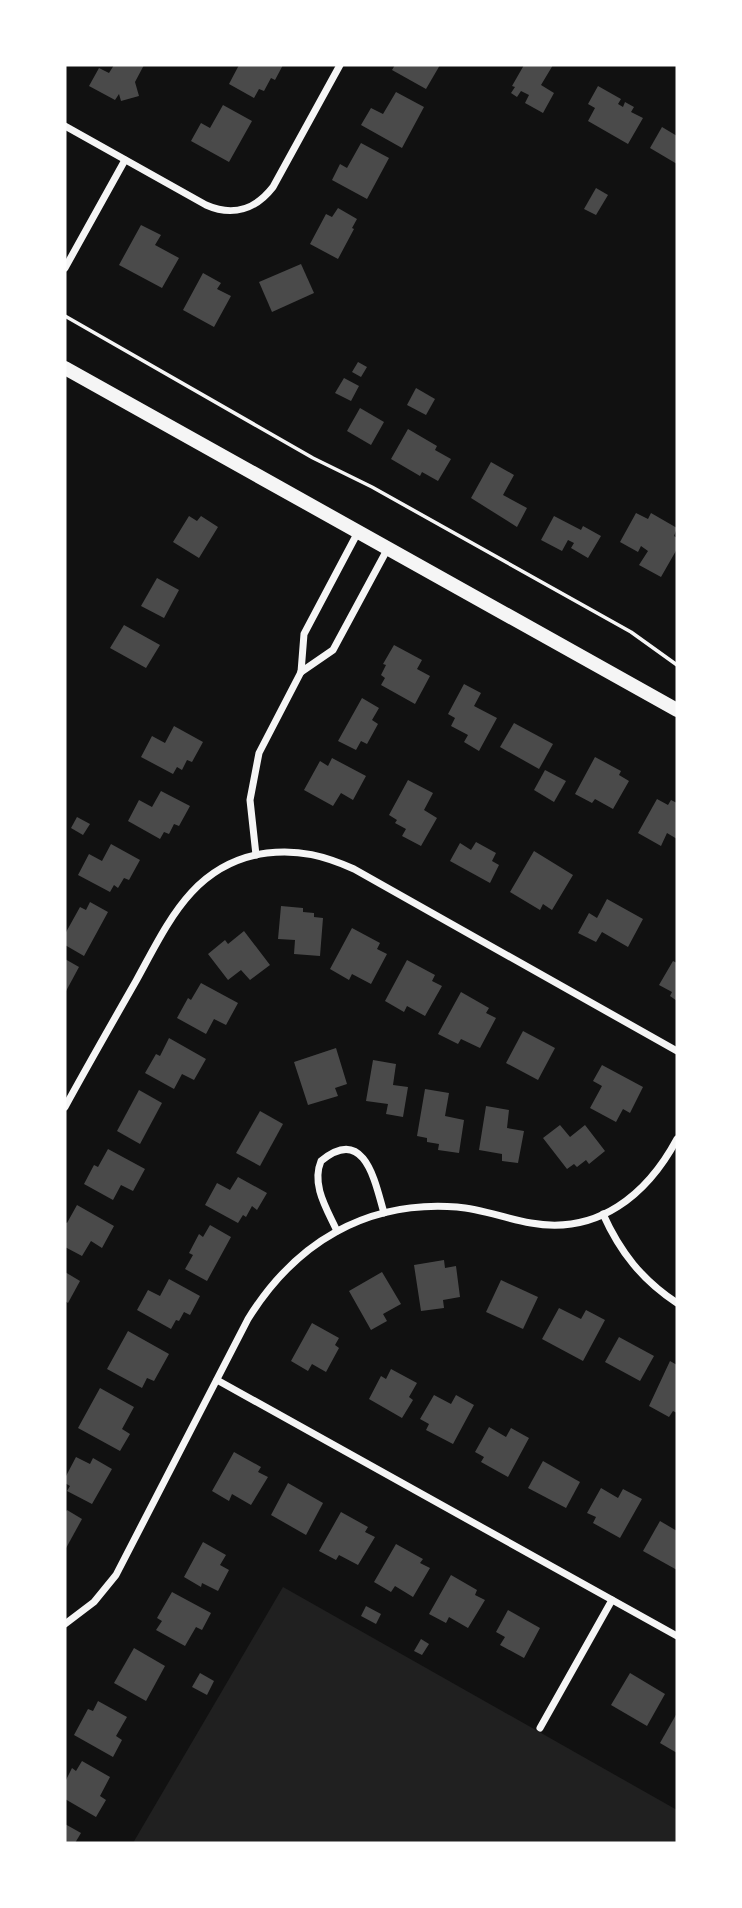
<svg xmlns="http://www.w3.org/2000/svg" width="742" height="1908" viewBox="0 0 742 1908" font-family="Jost,sans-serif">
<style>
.green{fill:#202020}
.building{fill:#4a4a4a}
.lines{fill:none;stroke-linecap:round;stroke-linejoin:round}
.path{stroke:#f5f5f5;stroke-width:3.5}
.minor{stroke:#f5f5f5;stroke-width:7}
.secondary{stroke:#f5f5f5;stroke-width:14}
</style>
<rect width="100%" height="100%" fill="#111"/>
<path class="green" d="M283 1587 677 1810V1843H133Z"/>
<g class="building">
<path d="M114 65H144L135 82 139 96 121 101 119 94 115 100 89 86 99 68 109 73Z"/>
<path d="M239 65H283L275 80 271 78 264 91 259 89 254 98 229 84Z"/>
<path d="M395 65H440L426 89 392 70Z"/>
<path d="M524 65H553L541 85 554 93 543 113 525 103 529 95 521 91 517 97 511 93 515 87 512 86Z"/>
<path d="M598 86 621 99 618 104 623 107 625 102 634 107 631 112 643 118 628 144 588 121 595 108 588 104Z"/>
<path d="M396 92 424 107 402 148 361 125 371 108 383 114Z"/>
<path d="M223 105 252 121 229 162 191 141 201 123 210 128Z"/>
<path d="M662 127 677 136V164L650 148Z"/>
<path d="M361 143 389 158 367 199 332 180 340 164 347 168Z"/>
<path d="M596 188 608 195 596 215 584 209Z"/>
<path d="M338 208 357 219 352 228 354 229 338 259 310 244 326 214 332 217Z"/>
<path d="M141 225 161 235 155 245 179 258 162 288 119 265Z"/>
<path d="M301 264 314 293 272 312 259 282Z"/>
<path d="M203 273 221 283 217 289 231 296 214 327 183 310Z"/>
<path d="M358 362 367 367 361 377 352 372Z"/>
<path d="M344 378 359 386 351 401 335 393Z"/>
<path d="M416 388 435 399 426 415 407 405Z"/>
<path d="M360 408 384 422 371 445 347 431Z"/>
<path d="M408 429 437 446 435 450 451 459 438 481 422 472 420 476 391 459Z"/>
<path d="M491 462 514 475 503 495 527 508 517 527 471 498Z"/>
<path d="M636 513 648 519 651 513 677 528 674 536 677 538V549L661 577 639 565 648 551 641 546 638 552 620 542Z"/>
<path d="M189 516 197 521 201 516 218 527 199 558 173 542Z"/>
<path d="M554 516 581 530 583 526 601 536 588 558 571 548 574 543 568 540 562 551 541 540Z"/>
<path d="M157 578 179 590 164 618 141 606Z"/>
<path d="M124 625 160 645 146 668 110 648Z"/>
<path d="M394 645 422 660 417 669 430 676 415 704 381 685 385 678 381 675 386 665 383 664Z"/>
<path d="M464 684 481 693 474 706 497 718 479 751 464 742 468 735 451 726 455 718 448 714Z"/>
<path d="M362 698 379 708 372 720 378 724 367 744 361 741 356 750 338 741Z"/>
<path d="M514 723 553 744 539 769 500 747Z"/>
<path d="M174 726 203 742 192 762 187 760 182 770 177 767 173 774 141 757 152 736 165 743Z"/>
<path d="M595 757 621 771 619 775 629 781 613 809 595 799 592 803 575 794Z"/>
<path d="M332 758 366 776 353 800 341 793 333 806 304 790 320 761 328 766Z"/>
<path d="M545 770 566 781 554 802 534 790Z"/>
<path d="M408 780 433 793 424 810 437 818 421 846 402 836 406 829 395 823 397 820 389 815Z"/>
<path d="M161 791 190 806 179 826 174 824 169 834 164 832 160 839 128 821 139 800 152 807Z"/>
<path d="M657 799 668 805 671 800 677 803V839L667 833 661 846 638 833Z"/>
<path d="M77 817 90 824 83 835 71 828Z"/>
<path d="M476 842 496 853 492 861 499 865 490 883 450 861 460 843 471 850Z"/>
<path d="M111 844 140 860 129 880 124 878 118 888 114 885 110 892 78 875 89 854 102 861Z"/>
<path d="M534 851 573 875 552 910 543 904 540 910 510 892Z"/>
<path d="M607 899 643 919 628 947 602 932 596 942 578 933 589 913 597 918Z"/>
<path d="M90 902 108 912 84 956 65 945V934L80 907 86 910Z"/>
<path d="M281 906 303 908V912L314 913V917L323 918 320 956 294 954 295 940 278 939Z"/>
<path d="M352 928 380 943 377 949 387 954 371 984 352 974 349 980 330 969Z"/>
<path d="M244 931 270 965 250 980 241 970 228 980 208 954 225 940 228 944Z"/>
<path d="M65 959 79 967 65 993Z"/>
<path d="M407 960 435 975 432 981 442 986 425 1016 407 1006 404 1012 385 1001Z"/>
<path d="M673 961 677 963V1001L670 996 672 992 659 985Z"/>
<path d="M201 983 238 1003 226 1025 214 1019 206 1034 177 1018 188 998 191 1000Z"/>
<path d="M461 992 489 1008 486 1013 496 1018 480 1048 461 1039 458 1044 438 1034Z"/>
<path d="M523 1031 555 1048 538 1080 506 1063Z"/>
<path d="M169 1038 206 1059 194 1080 182 1074 174 1089 145 1073 156 1054 160 1056Z"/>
<path d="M336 1048 347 1084 335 1088 338 1096 308 1105 294 1062Z"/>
<path d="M373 1060 396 1064 393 1085 408 1087 403 1117 386 1114 388 1104 366 1101Z"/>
<path d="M602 1065 643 1087 630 1113 623 1109 616 1122 590 1108 602 1086 593 1081Z"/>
<path d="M425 1089 449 1093 445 1116 464 1120 459 1153 438 1150 439 1144 427 1142V1138L417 1136Z"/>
<path d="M139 1090 162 1103 140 1144 117 1131Z"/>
<path d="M486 1106 509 1110 507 1128 524 1131 518 1163 502 1161V1154L479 1150Z"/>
<path d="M260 1111 283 1124 260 1166 236 1153Z"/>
<path d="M560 1125 570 1137 585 1125 605 1151 589 1164 586 1160 577 1167 574 1164 567 1169 543 1138Z"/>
<path d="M108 1149 145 1169 133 1191 121 1185 113 1200 84 1184 94 1165 98 1167Z"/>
<path d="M238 1177 267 1193 257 1210 252 1206 246 1217 243 1215 238 1223 205 1205 217 1183 230 1190Z"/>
<path d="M77 1205 114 1226 102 1248 91 1241 82 1256 65 1247V1222L67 1223Z"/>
<path d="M210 1225 231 1237 207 1281 185 1269 193 1255 189 1253 199 1234 203 1237Z"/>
<path d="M444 1260 445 1268 456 1266 460 1297 443 1300 444 1308 421 1311 414 1265Z"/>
<path d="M65 1272 80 1281 68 1303 65 1301Z"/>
<path d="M382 1272 401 1304 383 1314 387 1321 371 1330 349 1291Z"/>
<path d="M169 1279 200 1296 190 1315 184 1312 179 1321 176 1320 171 1329 137 1310 148 1290 160 1296Z"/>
<path d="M501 1280 538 1297 523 1329 486 1312Z"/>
<path d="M559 1308 581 1319 586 1310 605 1320 583 1361 542 1339Z"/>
<path d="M312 1323 339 1338 335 1345 339 1348 326 1372 312 1364 308 1371 291 1361Z"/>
<path d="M128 1331 169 1354 154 1381 147 1378 142 1388 107 1369Z"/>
<path d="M619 1337 654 1356 640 1381 605 1362Z"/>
<path d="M670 1361 677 1365V1413L673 1411 669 1417 649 1406Z"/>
<path d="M391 1369 417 1383 409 1397 413 1400 402 1418 369 1399 381 1376 386 1379Z"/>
<path d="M100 1388 134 1407 122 1429 130 1434 120 1451 78 1428Z"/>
<path d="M434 1395 451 1404 456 1395 474 1405 453 1444 426 1430 429 1424 420 1419Z"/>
<path d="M489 1427 506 1437 511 1428 529 1438 508 1477 481 1462 484 1457 475 1452Z"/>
<path d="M234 1452 261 1467 258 1472 268 1477 251 1505 232 1494 229 1501 212 1491Z"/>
<path d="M76 1457 90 1464 93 1458 112 1469 92 1504 67 1491 70 1486 65 1483V1478Z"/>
<path d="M543 1461 580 1482 566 1508 528 1488Z"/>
<path d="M288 1483 323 1503 306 1535 271 1515Z"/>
<path d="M601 1488 618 1498 623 1489 642 1499 620 1538 593 1523 596 1517 587 1513Z"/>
<path d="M67 1510 82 1519 65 1550V1513Z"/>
<path d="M341 1512 368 1527 365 1532 375 1537 358 1565 339 1555 336 1560 319 1551Z"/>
<path d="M660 1521 677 1531V1570L643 1551Z"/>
<path d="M203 1542 226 1555 220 1565 229 1570 218 1591 202 1583 201 1587 184 1577Z"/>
<path d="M396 1544 423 1559 420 1563 430 1568 413 1597 395 1586 391 1592 374 1582Z"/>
<path d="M451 1575 477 1590 475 1595 485 1600 468 1628 449 1617 446 1623 429 1614Z"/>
<path d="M172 1592 211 1613 202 1630 196 1627 185 1646 156 1630 162 1621 157 1618Z"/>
<path d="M366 1606 381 1614 376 1624 361 1616Z"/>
<path d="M508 1610 540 1628 524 1658 500 1645 505 1637 496 1632Z"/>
<path d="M421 1639 429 1644 422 1655 414 1651Z"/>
<path d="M134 1648 165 1666 146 1701 114 1683Z"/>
<path d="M200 1673 214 1681 207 1695 192 1687Z"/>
<path d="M630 1673 665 1694 647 1726 611 1705Z"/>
<path d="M98 1701 127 1717 116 1736 122 1740 113 1757 74 1735 88 1709 93 1711Z"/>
<path d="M677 1713V1753L660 1743Z"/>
<path d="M82 1761 110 1777 100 1796 106 1800 96 1817 65 1799V1782L72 1768 76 1771Z"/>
<path d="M65 1824 81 1833 75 1843H65Z"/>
</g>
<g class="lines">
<path class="path" d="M65 316 313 458 372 487 631 632 677 665"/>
<g class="minor">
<path d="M65 126 206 205C233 217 256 209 273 187L340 65"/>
<path d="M65 268 125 160"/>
<path d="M301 672 333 650 388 548"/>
<path d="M256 855 250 800 259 753 301 672 304 634 358 532"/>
<path d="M65 1107C88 1065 112 1023 136 981 168 923 193 863 267 853 299 849 325 856 354 869L677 1051"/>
<path d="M603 1214C620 1252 642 1280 677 1303"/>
<path d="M337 1231C327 1209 311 1185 321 1161 365 1125 375 1182 384 1213"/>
<path d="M217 1380 677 1636"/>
<path d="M65 1624 94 1602 116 1575 248 1319C295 1243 366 1200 457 1207 483 1209 506 1219 531 1223 598 1235 647 1195 677 1139"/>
<path d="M540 1728 612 1600"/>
</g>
<path class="secondary" d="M65 368 677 710"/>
</g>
<rect width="742" height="1908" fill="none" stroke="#ffffff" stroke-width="133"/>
</svg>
